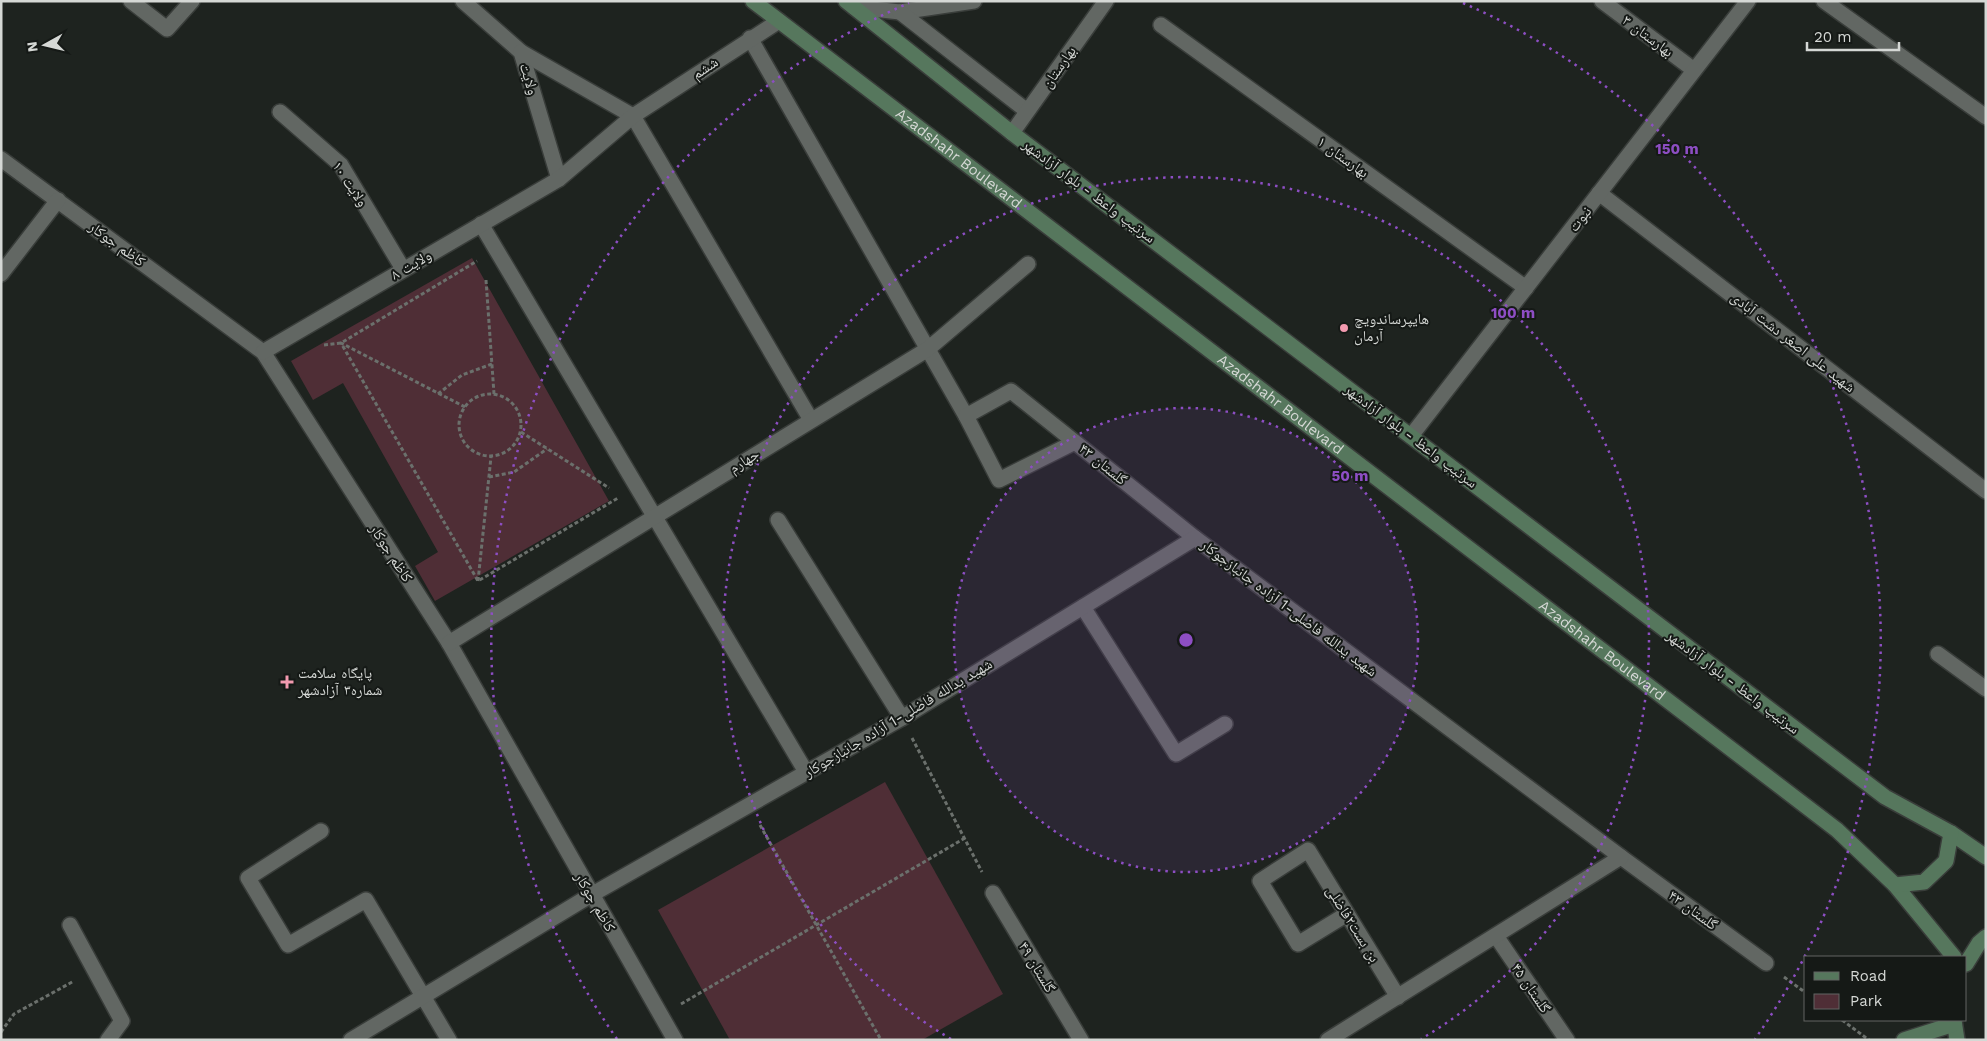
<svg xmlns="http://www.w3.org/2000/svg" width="1987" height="1041" viewBox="0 0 1987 1041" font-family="'Work Sans','Noto Naskh Arabic',sans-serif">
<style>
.green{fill:#4f2e36}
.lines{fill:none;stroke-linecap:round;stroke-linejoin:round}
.minor-casing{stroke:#393d3a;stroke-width:18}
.tertiary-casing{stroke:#393d3a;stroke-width:18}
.secondary-casing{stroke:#393d3a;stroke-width:18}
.path{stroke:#6b706c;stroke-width:3;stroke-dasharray:4 2.5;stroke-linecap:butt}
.minor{stroke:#626763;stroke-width:15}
.tertiary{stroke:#626763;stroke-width:15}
.secondary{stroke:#56775d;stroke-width:15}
.ring{fill:none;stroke:#8d4ec3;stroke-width:2.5;stroke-dasharray:2.5 5}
.poi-dot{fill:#f29aaf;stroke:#151916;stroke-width:2}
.labels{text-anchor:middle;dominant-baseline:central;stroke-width:4;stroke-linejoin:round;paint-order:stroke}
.street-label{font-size:15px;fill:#d5d8d5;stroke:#151916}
.poi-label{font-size:15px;fill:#d5d8d5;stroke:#151916;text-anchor:start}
.centre{fill:#8d4ec3;stroke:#151916;stroke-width:2.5}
.ring-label{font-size:15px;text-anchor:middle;font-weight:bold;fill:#8d4ec3;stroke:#151916;stroke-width:4;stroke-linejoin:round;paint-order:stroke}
</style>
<rect width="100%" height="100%" fill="#1e231f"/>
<g class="green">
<path d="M472 258 609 501 435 601 415 566 438 552 343 383 313 400 291 361Z"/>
<path d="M885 782 1003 994 922 1040H730L658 910Z"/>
</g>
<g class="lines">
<g class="minor-casing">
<g id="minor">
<path d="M131 1 167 29 192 1"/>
<path d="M463 1 521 52 559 179"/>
<path d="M1602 1 1694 70"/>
<path d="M1824 1 1986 117"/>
<path d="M1161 25 1526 288"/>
<path d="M750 38 966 416"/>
<path d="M521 52 633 116 811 420"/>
<path d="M280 112 341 165 403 269"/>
<path d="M1 159 263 352 449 643 675 1040"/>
<path d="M1599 193 1986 491"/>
<path d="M481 224 806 772"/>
<path d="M1 274 58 200"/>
<path d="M263 352 559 179 633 116 779 21"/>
<path d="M1411 436 1748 1"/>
<path d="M1075 442 999 480 966 416 1011 391 1195 538"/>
<path d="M778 520 902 718"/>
<path d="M1083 607 1176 754 1225 724"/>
<path d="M449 643 928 349 1028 264"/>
<path d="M1938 654 1986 689"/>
<path d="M321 831 248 878 288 945 366 900 449 1040"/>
<path d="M1621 857 1766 963"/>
<path d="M993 893 1081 1040"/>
<path d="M1347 914 1298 944 1260 881 1308 850 1398 997"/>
<path d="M70 925 122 1021 108 1040"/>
<path d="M1496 936 1567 1040"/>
<path d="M351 1040 591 895 902 718 1195 538 1621 857 1328 1040"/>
</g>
</g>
<g class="tertiary-casing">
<g id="tertiary">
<path d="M854 7 900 12 974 1"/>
<path d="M900 12 1027 111"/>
<path d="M1012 133 1106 1"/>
</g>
</g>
<g class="secondary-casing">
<g id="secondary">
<path id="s1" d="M753 1 1837 830 1895 885 1954 957"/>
<path d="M846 1 1012 133 1885 797 1951 833 1986 857"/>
<path d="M1895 885 1924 882 1946 861 1951 833"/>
<path d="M1966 964 1979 943 1986 937"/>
<path d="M1954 1020 1957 1040"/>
<path d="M1904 1040 1954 1024"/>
</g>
</g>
<g class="path">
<path d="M486 280 494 394"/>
<path d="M324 345 341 343 477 261"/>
<circle cx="490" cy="425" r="31"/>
<path d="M438 394 462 375 492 364"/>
<path d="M465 407 341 343 478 581 618 498"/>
<path d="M521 432 609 488"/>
<path d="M489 477 514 472 547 449"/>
<path d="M478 581 491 457"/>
<path d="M912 738 982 872"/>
<path d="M760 825 881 1040"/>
<path d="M1784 977 1806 993"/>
<path d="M681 1004 965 838"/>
<path d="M1842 1020 1869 1040"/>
<path d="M1 1032 14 1014 74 981"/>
</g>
<use href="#minor" class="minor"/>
<use href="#tertiary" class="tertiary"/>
<use href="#secondary" class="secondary"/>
</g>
<circle cx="1186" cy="640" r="232" fill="#8d4ec3" fill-opacity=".12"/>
<g class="ring">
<circle cx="1186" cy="640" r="232"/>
<path d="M951 1039A463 463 0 1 1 1421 1039"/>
<path d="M617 1039A695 695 0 0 1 909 3M1463 3A695 695 0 0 1 1755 1039"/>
</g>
<g class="poi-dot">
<circle cx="1344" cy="328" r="5"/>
<path d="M284.5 674.5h5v5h5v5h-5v5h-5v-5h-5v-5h5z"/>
</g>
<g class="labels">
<g class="street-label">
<text transform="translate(1648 36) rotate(37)">بهارستان ۳</text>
<text transform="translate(1059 67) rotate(-55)">بهارستان</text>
<text transform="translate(705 68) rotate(-34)">ششم</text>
<text transform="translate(529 79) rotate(73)">ولایت</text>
<text transform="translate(1343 157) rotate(36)">بهارستان ۱</text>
<text stroke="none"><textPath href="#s1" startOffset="259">Azadshahr Boulevard</textPath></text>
<text transform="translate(350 184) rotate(56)">ولایت ۱۰</text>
<text transform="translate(1089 191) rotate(37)">سرتیپ واعظ - بلوار آزادشهر</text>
<text transform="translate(1580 219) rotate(-52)">نبوت</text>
<text transform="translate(117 244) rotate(36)">کاظم جوکار</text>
<text transform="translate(411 265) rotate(-30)">ولایت ۸</text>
<text transform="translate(1793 342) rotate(38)">شهید علی اصغر دشت آبادی</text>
<text stroke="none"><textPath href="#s1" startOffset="664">Azadshahr Boulevard</textPath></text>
<text transform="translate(1411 436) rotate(37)">سرتیپ واعظ - بلوار آزادشهر</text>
<text transform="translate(744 461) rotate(-32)">جهارم</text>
<text transform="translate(1103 464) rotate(39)">گلستان ۴۳</text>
<text transform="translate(391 553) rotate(57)">کاظم جوکار</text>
<text transform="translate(1289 608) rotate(37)">شهید یدالله فاضلی-1 آزاده جانبازجوکار</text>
<text stroke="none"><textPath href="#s1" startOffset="1069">Azadshahr Boulevard</textPath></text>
<text transform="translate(1733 682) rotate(37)">سرتیپ واعظ - بلوار آزادشهر</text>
<text transform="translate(898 718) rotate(-31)">شهید یدالله فاضلی-1 آزاده جانبازجوکار</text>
<text transform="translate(595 902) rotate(60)">کاظم جوکار</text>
<text transform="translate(1693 910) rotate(36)">گلستان ۴۳</text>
<text transform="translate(1353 924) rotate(58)">بن بست۲فاضلی</text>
<text transform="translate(1037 967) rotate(59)">گلستان ۴۹</text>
<text transform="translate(1531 988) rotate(56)">گلستان ۴۵</text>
</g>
<g class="poi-label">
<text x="1354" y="319">هایپرساندویچ<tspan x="1354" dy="17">آرمان</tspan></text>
<text x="298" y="673">پایگاه سلامت<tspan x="298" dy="17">شماره۳ آزادشهر</tspan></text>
</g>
</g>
<circle cx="1186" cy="640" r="8" class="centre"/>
<g class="ring-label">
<text x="1677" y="154">150 m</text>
<text x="1513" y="318">100 m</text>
<text x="1350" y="481">50 m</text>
</g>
<rect width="1987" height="1041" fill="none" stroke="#d5d8d5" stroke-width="5"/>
<rect x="1804" y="956" width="162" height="65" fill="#151916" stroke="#626562"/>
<rect x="1814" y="972" width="25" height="8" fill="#56775d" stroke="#626562"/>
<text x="1850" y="981" font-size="15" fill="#d5d8d5">Road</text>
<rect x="1814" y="994" width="25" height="15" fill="#4f2e36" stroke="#626562"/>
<text x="1850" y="1006" font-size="15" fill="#d5d8d5">Park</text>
<g transform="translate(45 45) rotate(262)" stroke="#151916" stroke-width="4" paint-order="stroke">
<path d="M0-4L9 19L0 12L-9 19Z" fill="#d5d8d5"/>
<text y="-8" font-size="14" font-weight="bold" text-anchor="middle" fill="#d5d8d5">N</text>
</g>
<path d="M1807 42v8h92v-8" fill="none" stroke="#d5d8d5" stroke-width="2.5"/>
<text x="1814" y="42" font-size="15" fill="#d5d8d5" stroke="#151916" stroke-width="4" paint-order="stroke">20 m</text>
</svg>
